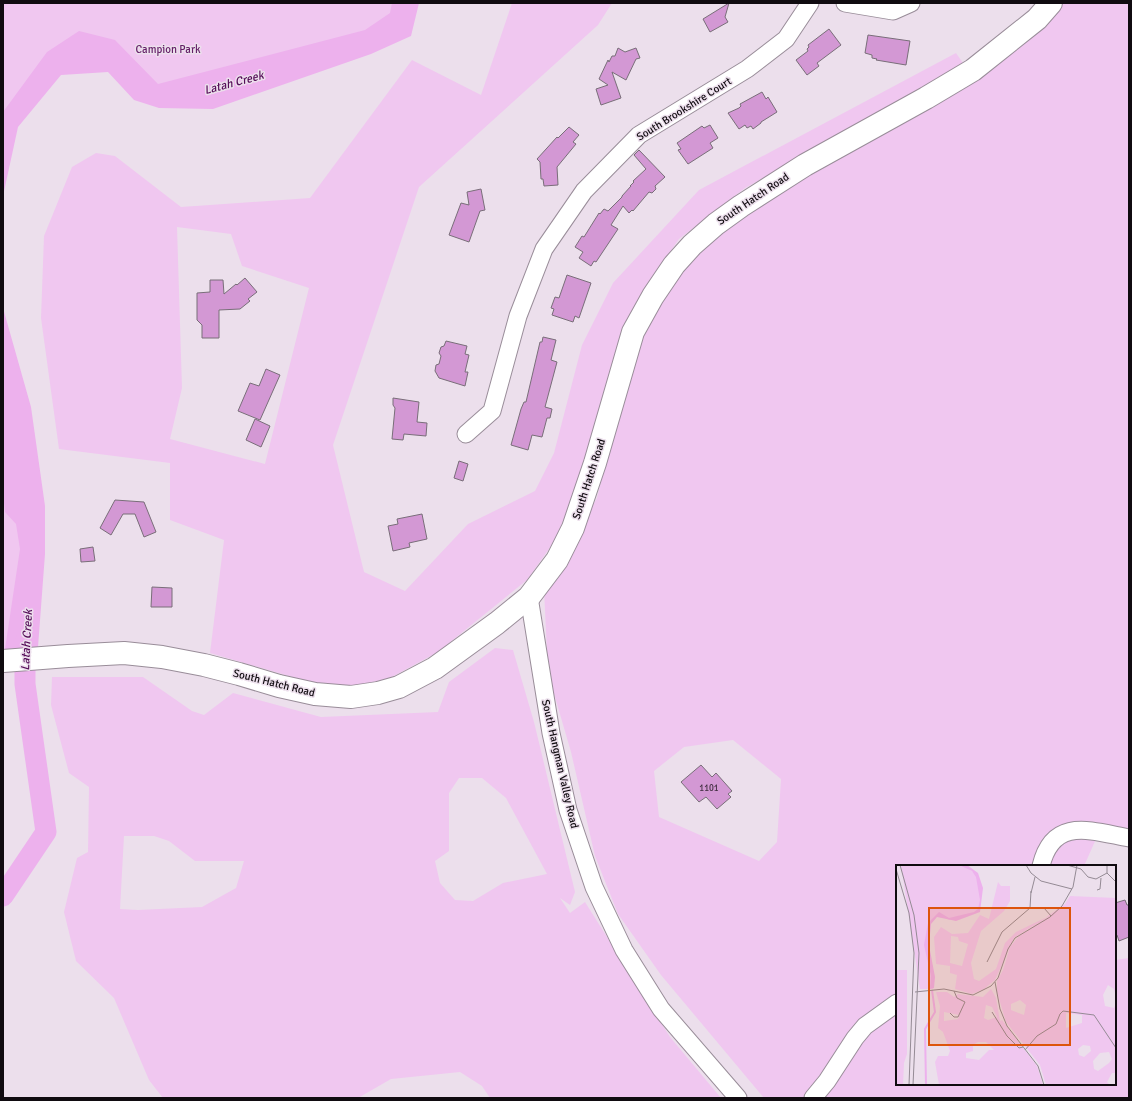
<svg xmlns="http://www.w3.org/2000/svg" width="1132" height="1101" viewBox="0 0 1132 1101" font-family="Signika,sans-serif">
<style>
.green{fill:#f0c7f0;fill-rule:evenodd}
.water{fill:#edb1ed}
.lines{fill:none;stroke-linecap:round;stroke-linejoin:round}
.river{stroke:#edb1ed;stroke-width:21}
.building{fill:#d398d4;stroke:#796e79}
.minor-casing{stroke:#998d99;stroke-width:19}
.major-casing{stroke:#998d99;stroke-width:24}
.minor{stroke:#fff;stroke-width:17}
.major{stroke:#fff;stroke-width:22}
.labels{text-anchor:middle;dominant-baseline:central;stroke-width:3;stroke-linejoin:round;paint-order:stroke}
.number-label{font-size:9px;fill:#412e41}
.park-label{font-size:11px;fill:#652068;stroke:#ecdfec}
.street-label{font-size:11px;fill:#100b10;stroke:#ecdfec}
.water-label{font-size:12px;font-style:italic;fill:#550d58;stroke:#ecdfec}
.inset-river{fill:none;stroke:#edb1ed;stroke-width:2}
.inset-road{fill:none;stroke:#948a94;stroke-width:1}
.view{fill:#dd550c;fill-opacity:0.15;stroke:#dd550c;stroke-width:2}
.inset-edge{fill:none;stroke:#100b10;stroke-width:2}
</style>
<rect width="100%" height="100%" fill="#ecdfec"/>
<g class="green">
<path d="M3 3H405L401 21 159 96 112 60H61L3 144Z"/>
<path d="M512 3H612L598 25 419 187 333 445 364 572 405 591 468 524 535 491 554 453 582 345 613 283 699 190 956 53 965 66 745 188 679 239 648 284 579 480 556 539 527 580 438 652 390 678 347 688 313 683 210 653 224 540 170 520V463L59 449 41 318 44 236 72 167 96 153 115 156 181 207 310 198 412 60 481 95ZM177 227 231 234 242 266 309 288 265 464 170 439 182 388Z"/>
<path d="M1057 3H1129V843L1096 839 1084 866H897V1084H1115V960L1129 958V1098H764L661 975 618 914 595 856 571 752 548 673 544 589 573 541 597 498 615 425 649 317 677 275 712 237ZM733 740 781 779 777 842 759 861 659 817 654 771 684 747Z"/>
<path d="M3 373 34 547 32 650 3 652Z"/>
<path d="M495 648 513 650 534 722 575 892 570 905 560 898 570 913 585 902 670 1037 721 1098H490L482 1086 460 1072 391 1079 358 1098H163L149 1080 114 998 76 961 64 912 77 858 88 852 89 787 69 773 51 705 52 677H143L192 711 204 715 233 693 321 717 438 712 449 682ZM459 778H482L506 798 547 874 503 883 473 901 455 900 440 883 435 861 449 851V793ZM124 836H154L169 841 195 861H244L236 888 202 907 138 910 120 909Z"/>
</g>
<g class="water">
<path d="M392 3H419L411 36 371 54 213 109 159 108 134 100 108 72 61 75 18 127 3 196V112L47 52 79 31 115 40 158 84 365 30 390 13Z"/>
<path d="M3 308 31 407 45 506V554L38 647 5 649 20 549 16 524 5 512 3 495Z"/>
</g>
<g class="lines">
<path class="river" d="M3 896 46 832 25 684V642"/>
</g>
<g class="building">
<path d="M729 3 725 17 728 22 710 32 703 19Z"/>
<path d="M829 29 841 45 817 63 819 66 807 75 796 60 808 51 807 49 809 47 808 45Z"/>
<path d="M868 35 910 41 906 65 876 60 877 59 872 58V55L865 53Z"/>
<path d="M618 48 625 52 636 48 640 58 636 59 626 80 612 72 621 98 601 105 596 89 608 85 599 79 608 60 609 62 612 56H615Z"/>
<path d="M762 92 766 99 768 97 777 112 761 122V123L753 129 751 126 747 128 745 125 739 129 728 113 739 108 741 106 740 104Z"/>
<path d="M710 125 718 138 710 143 713 148 688 164 678 150 681 149 677 143 702 126 704 128Z"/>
<path d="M569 127 579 135 573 142 576 144 557 167 558 185 544 186 543 179H541L540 162 537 159 557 137 558 138Z"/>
<path d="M639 150 665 177 655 186 656 189 652 193 649 192 633 211 632 210 629 213 623 206 611 225 618 229 596 262 594 261 591 266 579 258 583 252 575 247 582 236 584 237 599 213 600 214 604 209 608 211 622 197V196L631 186H630L634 182 633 181 646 169 634 155Z"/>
<path d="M481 189 485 210 480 211 469 242 449 235 461 203 469 205 467 192Z"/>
<path d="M567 275 591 283 579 318 575 316 573 322 552 315 554 309 551 308 555 297 559 298Z"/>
<path d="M245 278 257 292 248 299 250 301 240 309 219 310V338H202V325L197 320V293L210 292V280H223L224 294 236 284 237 285Z"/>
<path d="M543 337 556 340 551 360 557 362 545 407 552 409 550 418H547L542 437 532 435 528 450 511 445 521 409 524 402H526L540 342H542Z"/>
<path d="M446 341 467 346 465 354 469 355 465 372H468L465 386 439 378 435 371 436 365 439 364 441 356 439 353 441 347 444 346Z"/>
<path d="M266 369 280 375 260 420 238 411 250 383 259 386Z"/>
<path d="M393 398 419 402 417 422 427 423 426 436 404 434 403 440 392 439 395 408 393 405Z"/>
<path d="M255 419 270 426 261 447 246 440Z"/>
<path d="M459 461 468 464 463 481 454 478Z"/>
<path d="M115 500 144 502 156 532 144 537 135 514H123L111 535 100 528Z"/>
<path d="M422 514 427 539 409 543 410 547 393 551 388 526 398 524 397 519Z"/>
<path d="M93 547 95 561 81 562 80 549Z"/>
<path d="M152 587 172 588V607H151Z"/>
<path d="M701 765 712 777 716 773 732 791 728 794 731 797 717 809 706 797 699 802 681 782Z"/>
<path d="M1125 900 1127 905H1129V937L1119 941 1117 935H1115V903Z"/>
</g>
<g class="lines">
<g class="minor-casing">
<g id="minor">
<path d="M845 3 893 11 911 3"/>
<path d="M466 434 492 411 518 316 544 249 584 191 639 135 747 69 786 39 810 3"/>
<path d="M529 597 551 733 568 810 594 887 624 950 661 1009 738 1098"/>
<path d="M1041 866C1053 816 1091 831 1129 838"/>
<path d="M813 1098 827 1081 855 1038 865 1026 897 1003"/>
</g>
</g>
<g class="major-casing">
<path id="major" d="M3 661 68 656 124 653 162 657 204 665 239 674 279 686 315 694 351 697 378 693 399 687 435 668 497 623 529 597 557 560 573 528 595 463 633 332 653 296 674 265 692 245 716 224 741 206 805 165 926 98 973 70 1037 19 1051 3"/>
</g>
<use href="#minor" class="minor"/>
<use href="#major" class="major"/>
</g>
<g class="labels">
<g class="number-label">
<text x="709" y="788">1101</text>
</g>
<g class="park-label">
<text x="168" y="49">Campion Park</text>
</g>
<g class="street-label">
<text transform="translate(684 109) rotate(-32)">South Brookshire Court</text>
<text transform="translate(753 199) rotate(-34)">South Hatch Road</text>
<text transform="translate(589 479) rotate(-72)">South Hatch Road</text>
<text transform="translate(274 683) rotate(14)">South Hatch Road</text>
<text transform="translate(560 764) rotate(77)">South Hangman Valley Road</text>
</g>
<g class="water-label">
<text transform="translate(234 83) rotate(-15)">Latah Creek</text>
<text transform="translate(27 640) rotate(-87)">Latah Creek</text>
</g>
</g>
<g transform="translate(896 865)">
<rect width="220" height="220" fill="#ecdfec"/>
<path d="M5 0H67L81 10 86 24 83 46 53 55 43 49 34 58 31 69 37 124H24ZM102 17 105 21H114V36L108 46 85 66 75 98 78 114 83 116 100 104 109 78 120 67 153 51 118 73 99 115 88 124 76 129 59 124 61 110 54 108V101L40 99 38 72 45 62 56 69 72 68 84 50 93 54ZM55 71 62 72 63 76 72 79 66 101 54 98ZM174 31 220 33V132L218 124 212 120 207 130 209 141 218 143 220 138V208H216L211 217 214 220H150L144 200 110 157 101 127V116L107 105 114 82 122 72 169 39ZM124 135 130 140 128 150 115 145V139ZM170 148 186 150V158L170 163ZM187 180 194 181 195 186 188 192 183 190 182 184ZM213 187 216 194 213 198 202 206 198 204 197 196 204 188ZM0 105H11V189L8 198 7 220H0ZM95 124 100 133 104 156 106 155 141 201 147 220H43L39 197 42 191H52L54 186 47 167 42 163 44 141 40 127H51L58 132 62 129 87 132ZM90 140 96 142 101 152 92 155 88 153ZM48 147 63 150 62 154 48 156ZM82 177H90L98 185H93L83 195 70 193V188L77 186V180Z" fill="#f0c7f0" fill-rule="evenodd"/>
<path d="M63 0H71L82 8 87 23 84 47 60 56 41 52 35 59 33 80 39 112 38 123 34 124 35 111 28 80 32 58 43 47 53 53 78 47 82 44 84 35 80 12 76 6Z" fill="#edb1ed"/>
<path class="inset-river" d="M30 220 29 164 39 147 36 125"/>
<path class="inset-road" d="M4 0 18 50 23 88 17 220M130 0 135 8 145 16 176 24M171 0 185 4 192 12 200 14 211 8V0M0 4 13 48 18 88 13 220M211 8 220 17M201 25 204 24 205 13M135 28 139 12M134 43H148L155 51M91 97 106 67 134 43 135 26M99 117 104 144 111 161 142 201 148 220M19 127 48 124 77 130 95 121 102 113 112 84 119 73 154 52 166 41 177 22 181 0M96 147 111 171 123 183 127 182M54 148 58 152H62L69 137 61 133 58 126M129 185 141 171 160 159 164 149 167 146 198 150 220 183"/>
<path class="view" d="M33 43H174V180H33Z"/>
<rect width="220" height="220" class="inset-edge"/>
</g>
<rect width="1132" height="1101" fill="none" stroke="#100b10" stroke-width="8"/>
</svg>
